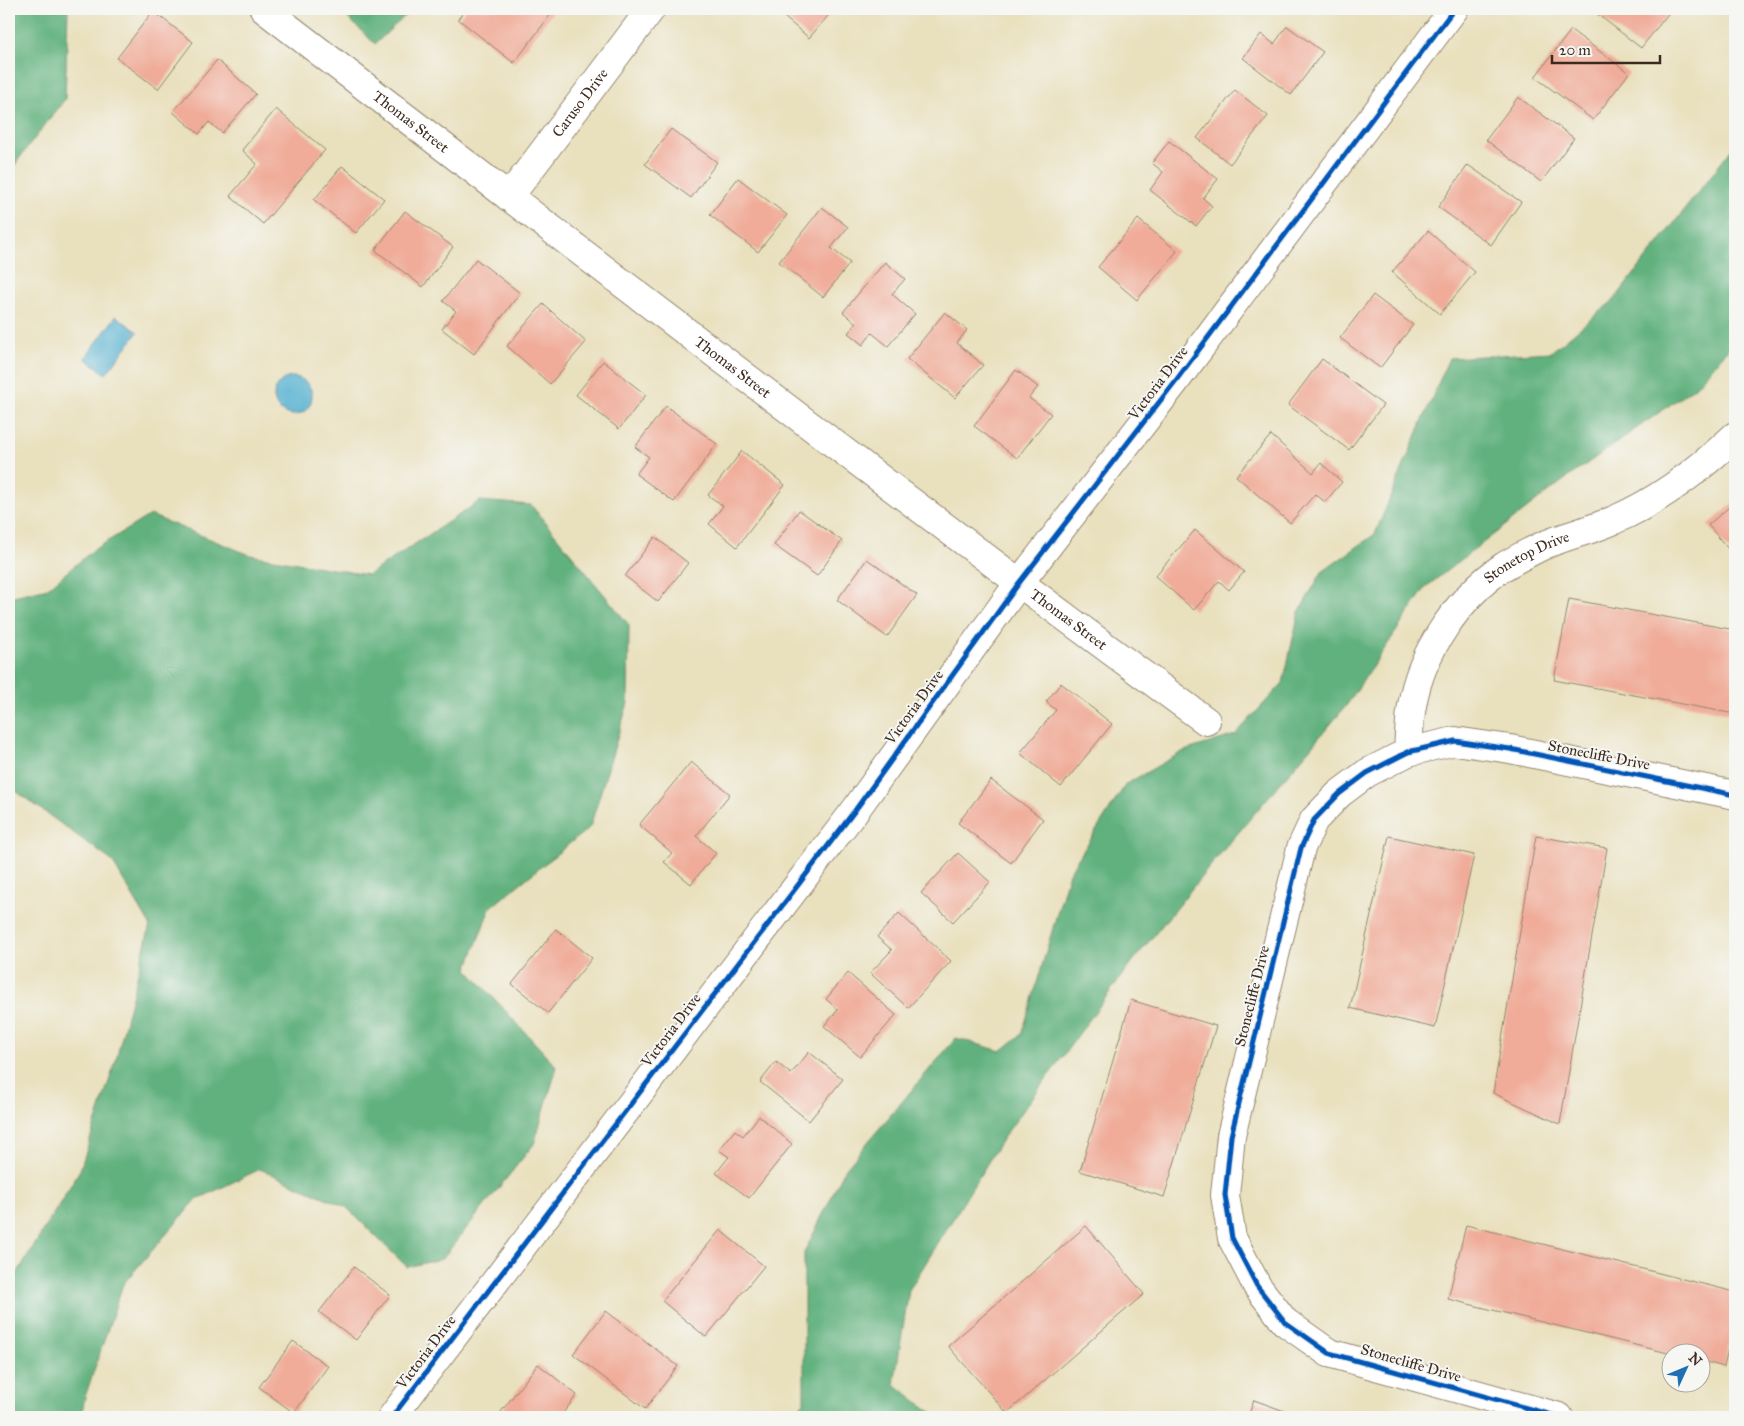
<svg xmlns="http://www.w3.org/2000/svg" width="1744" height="1426" viewBox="0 0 1744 1426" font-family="'IM FELL Great Primer',serif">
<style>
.forest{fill:#60b17e;stroke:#4e6e4e}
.water{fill:#51afd0;stroke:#466c77}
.building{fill:#f0ac99}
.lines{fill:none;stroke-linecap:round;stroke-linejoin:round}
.minor-casing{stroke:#92856e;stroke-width:30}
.minor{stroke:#fff;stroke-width:28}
.cycleway-casing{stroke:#f6f6f2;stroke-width:8}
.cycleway{stroke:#0057b8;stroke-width:5}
.labels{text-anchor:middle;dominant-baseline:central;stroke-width:4;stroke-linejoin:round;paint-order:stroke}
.street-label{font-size:15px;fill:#3b2a1e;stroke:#f6f6f2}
</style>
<rect width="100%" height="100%" fill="#f6f6f2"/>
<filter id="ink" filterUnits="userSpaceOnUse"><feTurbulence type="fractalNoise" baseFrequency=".02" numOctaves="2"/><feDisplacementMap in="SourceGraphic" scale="10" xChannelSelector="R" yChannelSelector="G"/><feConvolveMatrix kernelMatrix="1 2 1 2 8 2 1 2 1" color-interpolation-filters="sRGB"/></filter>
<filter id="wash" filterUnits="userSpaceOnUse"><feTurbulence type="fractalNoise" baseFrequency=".0096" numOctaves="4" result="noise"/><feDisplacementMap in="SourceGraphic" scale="20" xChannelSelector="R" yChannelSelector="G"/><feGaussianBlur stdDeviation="1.12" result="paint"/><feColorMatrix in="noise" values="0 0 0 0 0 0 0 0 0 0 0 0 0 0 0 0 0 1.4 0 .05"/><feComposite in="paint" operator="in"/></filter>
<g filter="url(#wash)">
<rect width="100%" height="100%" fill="#e9e0bd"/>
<g class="forest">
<path d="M9 9H68L65 99 18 160 9 175Z"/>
<path d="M339 9H412L375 44Z"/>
<path d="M1735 145V341L1695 387 1564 480 1426 587 1346 706 1215 860 1125 971 1003 1138 909 1290 894 1384 938 1417H789L804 1402V1253L845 1169 956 1038 1001 1051 1022 1034 1069 873 1126 784 1184 751 1235 735 1283 683 1299 612 1322 572 1375 534 1449 358 1551 352 1614 300Z"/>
<path d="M480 501 531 505 629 625 628 703 590 827 490 908 467 969 557 1067 534 1144 442 1259 407 1267 346 1207 260 1169 196 1200 123 1284 85 1397 81 1417H9V1287L80 1170 116 1060 150 925 112 861 9 786V597L48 588 92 551 150 515 250 555 368 575Z"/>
</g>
<g class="water">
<path d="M116 316 138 332 106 374 85 358Z"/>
<circle cx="293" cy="396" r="19"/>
</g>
<g id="blocks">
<g class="building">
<path d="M466 9H555L514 63 458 19Z"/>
<path d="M780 9H834L809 38 778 12Z"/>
<path d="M1591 9H1670L1671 10 1641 48Z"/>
<path d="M153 11 193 42 158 89 117 58Z"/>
<path d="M1287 26 1323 52 1291 95 1243 58 1261 34 1274 44Z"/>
<path d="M1571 30 1629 73 1593 120 1535 77Z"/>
<path d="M217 60 256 94 222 133 209 122 199 134 173 112Z"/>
<path d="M1235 90 1268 116 1230 164 1197 138Z"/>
<path d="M1518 97 1574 138 1541 182 1486 140Z"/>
<path d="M276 109 325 150 263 224 230 196 257 164 242 150Z"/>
<path d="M671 129 717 162 691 198 645 164Z"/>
<path d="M1169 141 1218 179 1203 198 1212 206 1196 226 1150 190 1163 172 1152 163Z"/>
<path d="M1468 165 1521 202 1491 245 1438 207Z"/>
<path d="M342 166 384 199 356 233 314 200Z"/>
<path d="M738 178 787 215 758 252 710 215Z"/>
<path d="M822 207 848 227 831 248 850 263 823 297 779 262Z"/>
<path d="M405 211 453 247 423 287 375 250Z"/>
<path d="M1138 219 1177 251 1137 300 1098 267Z"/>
<path d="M1428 231 1475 272 1440 314 1392 272Z"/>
<path d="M476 259 520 293 474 354 442 329 456 311 443 301Z"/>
<path d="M885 262 905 279 892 294 915 314 888 346 872 333 863 345 848 333 856 323 843 312Z"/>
<path d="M1373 295 1413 325 1380 368 1340 338Z"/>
<path d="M543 304 586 342 550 384 507 346Z"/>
<path d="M945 312 967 330 957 343 983 365 955 398 907 359Z"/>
<path d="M1322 359 1383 405 1349 450 1288 405Z"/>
<path d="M603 361 646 395 619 429 576 395Z"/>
<path d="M1016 370 1038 387 1029 398 1051 414 1017 458 974 426Z"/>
<path d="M666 406 717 444 674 502 636 474 649 457 635 447Z"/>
<path d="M1271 435 1313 473 1321 463 1342 482 1325 502 1315 494 1290 523 1236 476Z"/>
<path d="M742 451 785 485 737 547 709 524 723 506 708 495Z"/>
<path d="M1735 502V557L1708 525Z"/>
<path d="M799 510 842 541 817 576 774 545Z"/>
<path d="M1195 530 1244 572 1229 590 1219 581 1194 610 1155 576Z"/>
<path d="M655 537 688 563 658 602 625 576Z"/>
<path d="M867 559 917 595 887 637 837 600Z"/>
<path d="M1569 599 1735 630V714L1554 680Z"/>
<path d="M1061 683 1112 724 1061 787 1020 753 1056 710 1046 702Z"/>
<path d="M691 762 730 794 696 836 716 853 691 884 664 862 672 853 639 825Z"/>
<path d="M991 780 1043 819 1011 863 958 823Z"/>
<path d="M1389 836 1474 855 1435 1028 1350 1008Z"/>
<path d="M1536 836 1607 848 1560 1124 1493 1093Z"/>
<path d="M958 853 990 882 953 922 921 893Z"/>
<path d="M899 913 951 961 908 1008 870 973 892 950 877 937Z"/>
<path d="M556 929 592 958 548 1013 512 984Z"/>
<path d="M848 973 896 1015 860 1057 824 1026 838 1010 826 999Z"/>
<path d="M1131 1000 1216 1026 1164 1197 1080 1171Z"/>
<path d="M809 1052 843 1079 809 1121 760 1082 776 1062 791 1074Z"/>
<path d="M759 1116 792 1144 749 1198 716 1173 729 1157 719 1150 735 1130 743 1136Z"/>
<path d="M1466 1225 1735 1292V1318L1724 1367 1702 1361V1354H1672L1448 1299Z"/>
<path d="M1086 1226 1144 1294 1007 1413 948 1346Z"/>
<path d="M720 1230 764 1266 706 1337 662 1301Z"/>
<path d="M354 1267 390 1295 356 1340 319 1312Z"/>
<path d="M606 1311 678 1366 645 1409 573 1354Z"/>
<path d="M293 1341 328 1366 294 1413 259 1387Z"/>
<path d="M538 1364 577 1395 560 1417H497Z"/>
<path d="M1254 1400 1301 1417H1248Z"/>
</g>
</g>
</g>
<g filter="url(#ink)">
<use href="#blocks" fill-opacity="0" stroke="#92856e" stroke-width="1"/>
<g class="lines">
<g class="minor-casing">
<g id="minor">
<path id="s1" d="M264 9C576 249 889 488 1206 721"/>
<path id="s2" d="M509 197 651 9"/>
<path id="s3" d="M1408 752C1409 737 1409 721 1412 706 1420 653 1459 597 1503 567 1514 560 1528 553 1540 547 1563 536 1590 531 1614 520 1659 501 1700 469 1735 436"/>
<path d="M392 1417 856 809 1019 583 1174 383 1454 9"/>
<path d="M1559 1417 1329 1353 1285 1322 1257 1286 1232 1238 1225 1195 1231 1136 1301 848 1314 820 1339 794 1367 773 1408 752 1455 741 1510 749 1735 795"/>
</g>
</g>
<use href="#minor" class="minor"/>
<g class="cycleway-casing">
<g id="cycleway">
<path d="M392 1417 856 809 1019 583 1174 383 1454 9"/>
<path d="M1559 1417 1329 1353 1285 1322 1257 1286 1232 1238 1225 1195 1231 1136 1301 848 1314 820 1339 794 1367 773 1408 752 1455 741 1510 749 1735 795"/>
</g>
</g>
<use href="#cycleway" class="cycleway"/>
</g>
</g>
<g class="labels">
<g class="street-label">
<text stroke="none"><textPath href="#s2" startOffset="118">Caruso Drive</textPath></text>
<text stroke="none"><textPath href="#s1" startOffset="185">Thomas Street</textPath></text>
<text stroke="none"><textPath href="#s1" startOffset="590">Thomas Street</textPath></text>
<text transform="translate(1158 383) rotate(-53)">Victoria Drive</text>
<text stroke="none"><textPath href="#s3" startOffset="242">Stonetop Drive</textPath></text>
<text stroke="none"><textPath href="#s1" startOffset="1010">Thomas Street</textPath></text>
<text transform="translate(914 707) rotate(-54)">Victoria Drive</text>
<text transform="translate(1599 755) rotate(11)">Stonecliffe Drive</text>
<text transform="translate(1252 996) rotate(-76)">Stonecliffe Drive</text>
<text transform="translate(671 1030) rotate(-53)">Victoria Drive</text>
<text transform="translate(426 1352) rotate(-53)">Victoria Drive</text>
<text transform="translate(1411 1363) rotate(16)">Stonecliffe Drive</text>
</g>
</g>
<rect width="1744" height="1426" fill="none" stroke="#f6f6f2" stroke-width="30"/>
<g transform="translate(1686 1368) rotate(46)"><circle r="24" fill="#f6f6f2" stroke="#aba49d"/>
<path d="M0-4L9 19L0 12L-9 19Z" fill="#1f6fb2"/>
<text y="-8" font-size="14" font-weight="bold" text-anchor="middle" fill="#3b2a1e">N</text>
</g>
<path d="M1552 55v8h108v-8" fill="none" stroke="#3b2a1e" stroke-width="2.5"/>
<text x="1559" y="55" font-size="15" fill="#3b2a1e" stroke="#f6f6f2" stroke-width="4" paint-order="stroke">20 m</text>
</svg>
